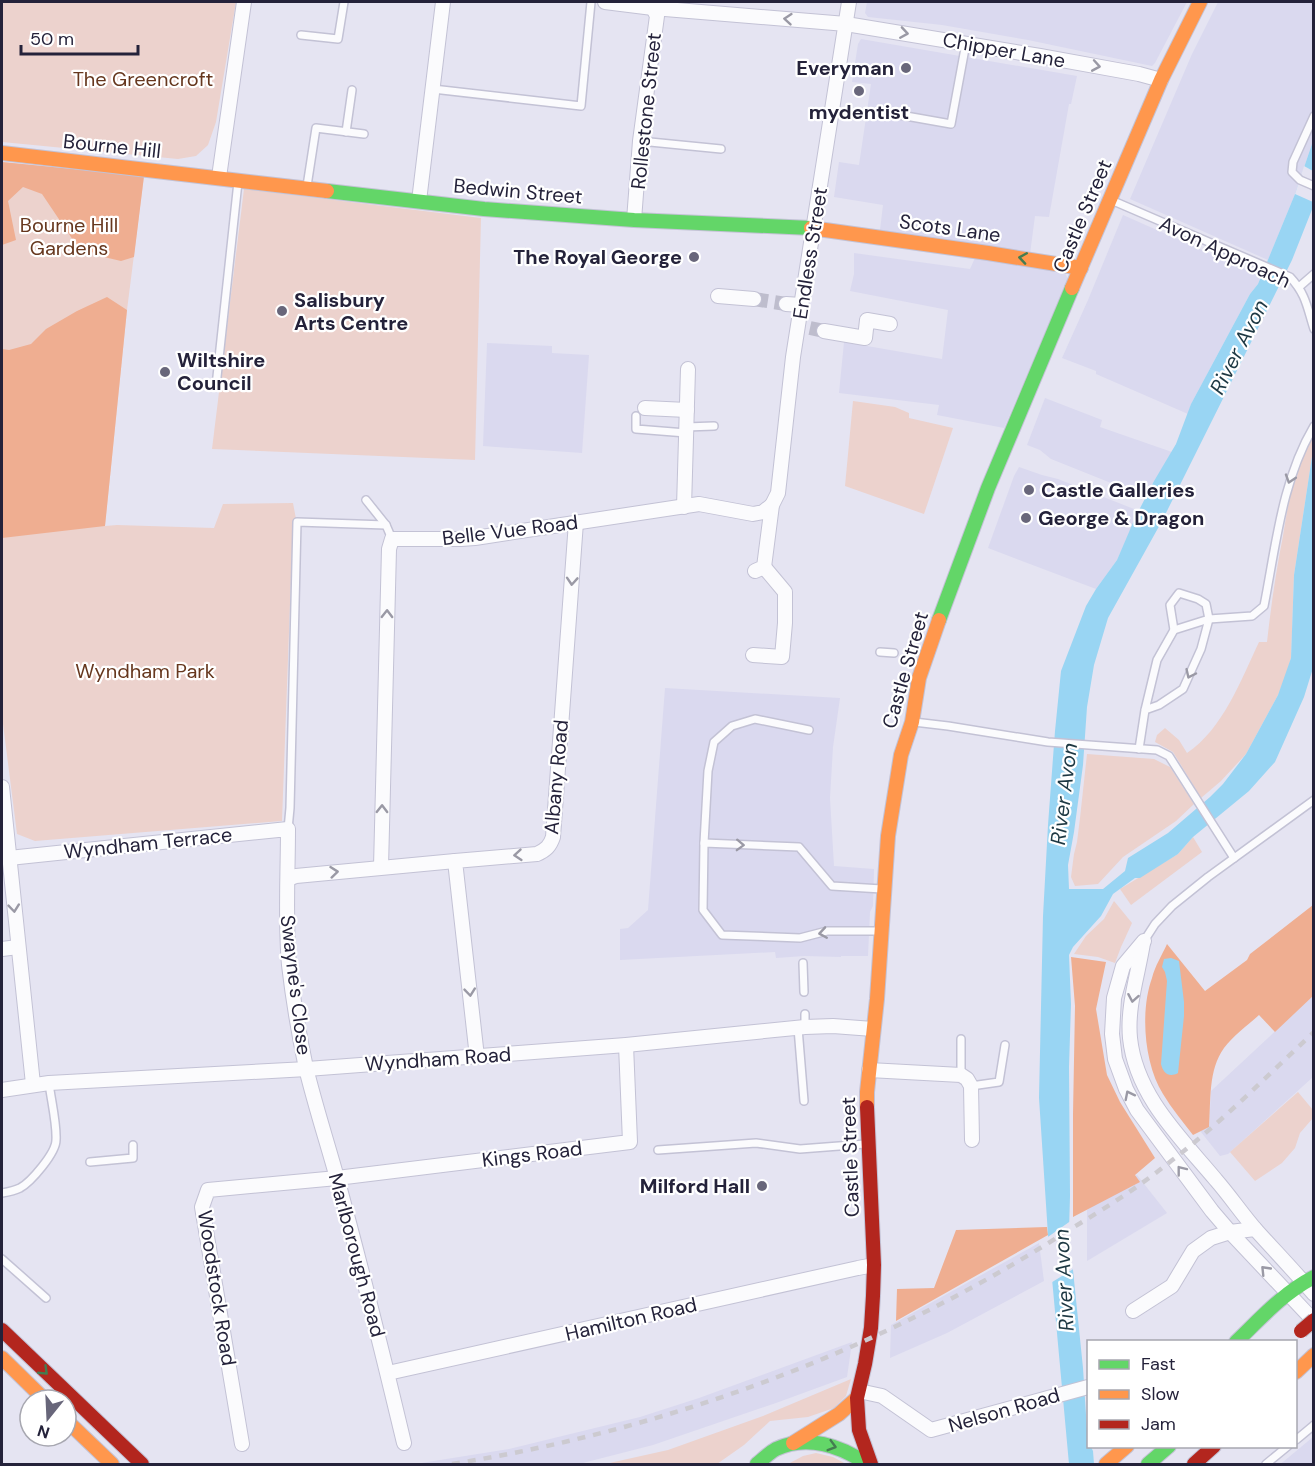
<svg xmlns="http://www.w3.org/2000/svg" width="1315" height="1466" viewBox="0 0 1315 1466" font-family="'DM Sans',sans-serif">
<style>
.built{fill:#dad9ef}
.green{fill:#ecd2cd}
.forest{fill:#efae91}
.water{fill:#99d5f3}
.pier{fill:#e5e4f2}
.lines{fill:none;stroke-linecap:round;stroke-linejoin:round}
.street-tunnel{stroke:#bebdcd;stroke-width:14;stroke-dasharray:14 7;stroke-linecap:butt}
.lane-casing{stroke:#c3c2d5;stroke-width:10}
.street-casing{stroke:#c3c2d5;stroke-width:16}
.fast-casing{stroke:#c3c2d5;stroke-width:16}
.slow-casing{stroke:#c3c2d5;stroke-width:16}
.jam-casing{stroke:#c3c2d5;stroke-width:16}
.lane{stroke:#fbfbfd;stroke-width:7}
.street{stroke:#fbfbfd;stroke-width:14}
.fast{stroke:#63d668;stroke-width:14}
.slow{stroke:#ff974d;stroke-width:14}
.jam{stroke:#b3261e;stroke-width:14}
.rail{stroke:#cccad0;stroke-width:4.5;stroke-dasharray:8 8;stroke-linecap:butt}
.jam-bridge-casing{stroke:#c1c1cb;stroke-width:16;stroke-linecap:butt}
.jam-bridge{stroke:#b3261e;stroke-width:14}
.oneway{stroke:#9a99a5}
.oneway2{stroke:#447c51}
.poi-dot{fill:#68667a;stroke:#fff;stroke-width:2}
.labels{text-anchor:middle;dominant-baseline:central;stroke-width:4.5;stroke-linejoin:round;paint-order:stroke}
.street-label{font-size:20px;fill:#24223a;stroke:#fff}
.poi-label{font-size:20px;font-weight:bold;fill:#24223a;stroke:#fff;text-anchor:start}
.park-label{font-size:20px;fill:#66371e;stroke:#fff}
.water-label{font-size:21px;font-style:italic;fill:#1d3843;stroke:#fff}
</style>
<rect width="100%" height="100%" fill="#e5e4f2"/>
<g class="built">
<path d="M867 2H1187L1155 63 1152 66 1028 40 942 25 868 17 865 13Z"/>
<path d="M1218 2H1313V141L1295 194 1268 260 1130 199 1192 54Z"/>
<path d="M861 39 1077 76 1071 104H1069L1049 217 1035 216 1030 254 880 230 883 205 834 197 839 162 859 165 871 84 852 82 858 44Z"/>
<path d="M1123 215 1261 276 1258 284 1250 294 1191 404 1188 414 1096 374V371L1062 358 1088 300Z"/>
<path d="M854 253 970 269 975 258 1064 271 1068 279 1004 428 937 415 939 405 839 393 844 342 942 359 948 310 850 291 854 274Z"/>
<path d="M487 343 552 346V353L589 355 582 453 483 446Z"/>
<path d="M1045 398 1102 420 1100 427 1172 452 1154 481 1146 497 1051 459 1040 450 1027 445Z"/>
<path d="M1019 467 1042 475 1058 479 1139 511 1117 560 1096 589 988 548 1014 476Z"/>
<path d="M665 688 840 698 833 747 830 798 834 866 874 869 873 906 870 912 868 956H841V957L804 956 776 958 775 952 620 960V929L628 928 648 910Z"/>
<path d="M1313 996V1077L1228 1154 1220 1156 1197 1127H1209L1211 1091Z"/>
<path d="M1137 1175 1167 1213 1087 1261V1210Z"/>
<path d="M1039 1243 1044 1281 947 1333 890 1358 891 1325Z"/>
<path d="M852 1342 847 1377 776 1403 653 1445 579 1464H415L509 1449 640 1417 699 1398Z"/>
<path d="M1313 1437V1464H1280L1283 1462Z"/>
</g>
<g class="green">
<path d="M2 2H236L216 122 208 145 196 156 178 159 2 142Z"/>
<path d="M2 162 144 176 127 310 105 526 117 525 214 528 223 504 293 503 296 519 293 523 282 821 35 841 17 834 2 716Z"/>
<path d="M244 189 481 218 475 460 212 449Z"/>
<path d="M853 401 895 407 909 413V418L953 428 924 514 845 486Z"/>
<path d="M1313 434V450L1294 575 1291 658 1286 676 1278 695 1246 754 1221 781 1201 798 1173 752 1155 742 1157 735 1165 728 1179 740 1187 753C1223 729 1241 680 1259 642H1267C1271 606 1276 571 1283 536 1289 498 1294 468 1313 434Z"/>
<path d="M1087 754 1154 759 1170 767 1194 804 1176 821 1123 857 1098 884 1075 886 1071 877 1074 854 1077 842 1080 818Z"/>
<path d="M1193 837 1202 852 1131 905 1120 889 1178 854Z"/>
<path d="M1114 901 1132 923 1121 947 1115 963 1098 957 1074 954 1086 936 1104 919Z"/>
<path d="M1298 1092 1313 1110V1118L1300 1133 1295 1148 1282 1163 1255 1181 1230 1152Z"/>
<path d="M851 1379 846 1396 834 1408 808 1417 770 1421 744 1445 717 1464H605L668 1450 763 1416Z"/>
<path d="M816 1453 833 1457 846 1464H788L803 1456Z"/>
</g>
<g class="forest">
<path d="M2 162 144 176 134 257 121 261 104 257 77 246 42 194 23 187 8 201 16 240 2 245Z"/>
<path d="M107 297 127 310 105 526 2 538V349L9 350 31 344 46 329 77 311Z"/>
<path d="M1313 905V996L1275 1032 1259 1015C1248 1025 1233 1036 1224 1048 1208 1070 1211 1101 1209 1127L1193 1135C1183 1122 1172 1109 1163 1094 1144 1064 1140 1011 1152 978 1155 966 1162 955 1167 944L1205 991 1247 960 1250 954Z"/>
<path d="M1071 957 1106 962 1096 1009 1107 1075 1120 1102 1155 1158 1135 1175 1140 1182 1073 1217V1114L1075 1006Z"/>
<path d="M1047 1227 1048 1235 896 1321 897 1289 934 1288 956 1230Z"/>
</g>
<g class="water">
<path d="M1313 141V207L1292 260 1162 521 1108 618 1094 665 1087 707 1083 765 1074 832 1068 865 1069 889H1103L1125 871 1128 858 1168 833 1210 797 1223 784 1246 754 1278 695 1291 658 1294 575 1313 450V668L1304 697 1275 762 1249 791 1193 837 1178 854 1140 878H1135L1113 894 1101 916 1073 947 1069 955 1071 1004 1069 1067 1070 1196 1069 1231 1083 1368 1088 1446 1091 1447 1093 1451 1094 1464H1069L1048 1235 1039 1098 1043 916 1048 825 1055 731 1061 671 1086 606 1096 589 1117 560 1135 518 1154 481 1176 444 1191 404 1250 294 1258 284 1295 194Z"/>
<path d="M1171 958 1179 961 1184 1002V1016L1178 1073C1169 1078 1163 1073 1161 1064L1167 981 1165 972 1162 967 1164 959Z"/>
</g>
<g class="pier">
<path d="M1304 166 1313 171V202L1295 194Z"/>
<path d="M1072 1220V1231L1075 1268 1049 1284 1045 1239Z"/>
</g>
<g class="lines">
<g class="street-tunnel">
<path d="M754 299 786 304"/>
<path d="M810 328 824 331"/>
</g>
<g class="lane-casing">
<g id="lane">
<path d="M301 35 338 39 344 2"/>
<path d="M433 89 581 106 591 2"/>
<path d="M889 113 951 124 966 43"/>
<path d="M1314 116 1293 162 1292 172 1300 180 1314 186"/>
<path d="M346 132 352 90"/>
<path d="M640 141 721 149"/>
<path d="M307 186 316 128 364 134"/>
<path d="M1111 200 1290 277C1306 294 1307 307 1314 329"/>
<path d="M1299 287 1314 274"/>
<path d="M216 386 238 182"/>
<path d="M636 416V429L686 433"/>
<path d="M686 427 714 426"/>
<path d="M366 500 386 525 392 539"/>
<path d="M1174 630 1209 619 1252 616 1264 606C1276 545 1282 480 1314 426"/>
<path d="M880 652 894 653"/>
<path d="M914 722 948 726 1048 742 1157 750 1169 756 1234 858"/>
<path d="M1139 749 1145 710 1157 660 1174 630 1170 605 1179 593 1198 599 1206 604 1209 619 1201 649 1183 689 1159 705 1145 710"/>
<path d="M288 829 290 808 297 522 386 525"/>
<path d="M704 843 708 771 714 742 732 726 755 719 809 730"/>
<path d="M879 931H827L800 938 722 935 703 910 704 843 799 847 832 886 882 889"/>
<path d="M1144 941 1155 924 1172 906 1208 877 1314 800"/>
<path d="M803 963 804 992"/>
<path d="M805 1014V1027"/>
<path d="M798 1028 804 1101"/>
<path d="M961 1039V1075"/>
<path d="M971 1086 999 1082 1005 1045"/>
<path d="M658 1150 756 1143 800 1149 865 1144"/>
<path d="M90 1162 133 1158V1145"/>
<path d="M2 1193C8 1192 14 1191 20 1188 31 1182 56 1153 56 1140 57 1124 51 1100 49 1083"/>
<path d="M2 1259 46 1298"/>
<path d="M1296 1440 1314 1425"/>
<path d="M1266 1464 1288 1446"/>
</g>
</g>
<g class="street-casing">
<g id="street">
<path d="M605 2 653 8 846 24 1040 56 1139 74 1161 80"/>
<path d="M219 177 244 2"/>
<path d="M419 201 443 2"/>
<path d="M634 220 640 141 657 16 653 8 654 2"/>
<path d="M718 296 754 299"/>
<path d="M786 304 801 305"/>
<path d="M824 331 865 338 867 320 890 324"/>
<path d="M645 408 687 410"/>
<path d="M684 507 688 369"/>
<path d="M755 571 764 567 772 505 778 493 793 357 849 2"/>
<path d="M753 655 782 657 785 623V592L764 567"/>
<path d="M2 787 33 1084"/>
<path d="M9 858 288 829C288 874 285 919 289 965 293 999 299 1035 306 1068 315 1105 327 1142 337 1178 361 1266 383 1355 404 1443"/>
<path d="M381 867 389 549 392 539H461L475 538 699 504 753 514 763 512 772 505"/>
<path d="M288 879 296 876 455 861"/>
<path d="M1144 941 1123 966 1114 998 1112 1034 1115 1059 1126 1089 1137 1110 1212 1211 1230 1232 1314 1321"/>
<path d="M1143 943C1138 975 1127 1006 1130 1038 1136 1096 1181 1138 1216 1180 1230 1196 1242 1214 1256 1230 1275 1251 1295 1272 1314 1294"/>
<path d="M2 949 18 947"/>
<path d="M477 1057 455 861 537 854C546 850 550 846 553 837L576 522"/>
<path d="M869 1070 961 1075 967 1079 971 1086 972 1140"/>
<path d="M2 1090 49 1083 307 1069 626 1045 805 1027 833 1026 873 1029"/>
<path d="M1133 1311 1172 1286 1193 1251 1211 1238 1230 1232 1255 1229"/>
<path d="M388 1373 858 1268 874 1265"/>
<path d="M859 1391 882 1396 931 1430 1088 1387"/>
<path d="M242 1444 202 1207 208 1190 337 1178 630 1142 626 1045"/>
</g>
</g>
<g class="fast-casing">
<g id="fast">
<path d="M327 191 484 209 634 220 811 228"/>
<path d="M939 620 988 488 1072 288"/>
<path d="M1236 1342C1261 1318 1283 1293 1314 1277"/>
<path d="M757 1464C763 1459 769 1453 776 1449 807 1434 841 1446 867 1464"/>
<path d="M1148 1464 1169 1446"/>
</g>
</g>
<g class="slow-casing">
<g id="slow">
<path d="M2 153 327 191"/>
<path d="M811 228 988 253 1081 268"/>
<path d="M1072 288 1161 80 1200 2"/>
<path d="M867 1107V1092L877 999 888 836 901 755 912 722 919 678 939 620"/>
<path d="M2 1358 45 1400"/>
<path d="M1296 1372 1314 1355"/>
<path d="M66 1420 112 1464"/>
<path d="M793 1443 839 1414 857 1398"/>
<path d="M1106 1464 1127 1446"/>
</g>
</g>
<g class="jam-casing">
<g id="jam">
<path d="M867 1107 874 1265 873 1296 871 1328 865 1364 857 1398 859 1430 871 1464"/>
<path d="M2 1330 142 1464"/>
<path d="M1194 1464 1214 1446"/>
</g>
</g>
<use href="#lane" class="lane"/>
<use href="#street" class="street"/>
<use href="#fast" class="fast"/>
<use href="#slow" class="slow"/>
<use href="#jam" class="jam"/>
<path class="rail" d="M452 1464C671 1429 882 1350 1069 1230 1104 1209 1139 1187 1171 1161 1222 1122 1267 1076 1314 1032"/>
<g class="jam-bridge-casing">
<path id="jam-bridge" d="M1301 1331 1314 1320"/>
</g>
<use href="#jam-bridge" class="jam-bridge"/>
</g>
<defs><path id="oneway-chevron" d="M-2-3.5L2.5 0L-2 3.5" fill="none" stroke-width="1.6" stroke-linecap="round" stroke-linejoin="round" transform="scale(1.5)"/></defs>
<g class="oneway">
<use href="#oneway-chevron" transform="translate(788 19) rotate(-175)"/>
<use href="#oneway-chevron" transform="translate(904 33) rotate(9)"/>
<use href="#oneway-chevron" transform="translate(1096 66) rotate(10)"/>
<use href="#oneway-chevron" transform="translate(1290 479) rotate(108)"/>
<use href="#oneway-chevron" transform="translate(572 581) rotate(94)"/>
<use href="#oneway-chevron" transform="translate(387 614) rotate(-89)"/>
<use href="#oneway-chevron" transform="translate(1190 674) rotate(115)"/>
<use href="#oneway-chevron" transform="translate(382 809) rotate(-89)"/>
<use href="#oneway-chevron" transform="translate(740 845) rotate(2)"/>
<use href="#oneway-chevron" transform="translate(518 855) rotate(175)"/>
<use href="#oneway-chevron" transform="translate(334 872) rotate(-6)"/>
<use href="#oneway-chevron" transform="translate(14 908) rotate(84)"/>
<use href="#oneway-chevron" transform="translate(823 933) rotate(171)"/>
<use href="#oneway-chevron" transform="translate(470 992) rotate(84)"/>
<use href="#oneway-chevron" transform="translate(1133 998) rotate(100)"/>
<use href="#oneway-chevron" transform="translate(1129 1095) rotate(-117)"/>
<use href="#oneway-chevron" transform="translate(1181 1170) rotate(-128)"/>
<use href="#oneway-chevron" transform="translate(1265 1270) rotate(-134)"/>
</g>
<g class="oneway2">
<use href="#oneway-chevron" transform="translate(1023 258) rotate(-171)"/>
<use href="#oneway-chevron" transform="translate(44 1371) rotate(44)"/>
<use href="#oneway-chevron" transform="translate(832 1446) rotate(16)"/>
</g>
<g class="poi-dot">
<circle cx="906" cy="68" r="6"/>
<circle cx="859" cy="91" r="6"/>
<circle cx="694" cy="257" r="6"/>
<circle cx="282" cy="311" r="6"/>
<circle cx="165" cy="372" r="6"/>
<circle cx="1029" cy="490" r="6"/>
<circle cx="1026" cy="518" r="6"/>
<circle cx="762" cy="1186" r="6"/>
</g>
<g class="labels">
<g class="street-label">
<text transform="translate(1004 50) rotate(10)">Chipper Lane</text>
<text transform="translate(646 111) rotate(-84)">Rollestone Street</text>
<text transform="translate(112 146) rotate(6)">Bourne Hill</text>
<text transform="translate(518 191) rotate(5)">Bedwin Street</text>
<text transform="translate(1082 216) rotate(-67)">Castle Street</text>
<text transform="translate(950 228) rotate(8)">Scots Lane</text>
<text transform="translate(1225 252) rotate(25)">Avon Approach</text>
<text transform="translate(810 253) rotate(-81)">Endless Street</text>
<text transform="translate(510 530) rotate(-7)">Belle Vue Road</text>
<text transform="translate(905 670) rotate(-74)">Castle Street</text>
<text transform="translate(556 777) rotate(-85)">Albany Road</text>
<text transform="translate(148 843) rotate(-6)">Wyndham Terrace</text>
<text transform="translate(296 985) rotate(83)">Swayne's Close</text>
<text transform="translate(438 1059) rotate(-4)">Wyndham Road</text>
<text transform="translate(532 1154) rotate(-7)">Kings Road</text>
<text transform="translate(850 1157) rotate(-92)">Castle Street</text>
<text transform="translate(357 1255) rotate(75)">Marlborough Road</text>
<text transform="translate(217 1288) rotate(81)">Woodstock Road</text>
<text transform="translate(631 1319) rotate(-13)">Hamilton Road</text>
<text transform="translate(1004 1410) rotate(-16)">Nelson Road</text>
</g>
<g class="poi-label">
<text x="894" y="68" text-anchor="end">Everyman</text>
<text x="859" y="112" text-anchor="middle">mydentist</text>
<text x="682" y="257" text-anchor="end">The Royal George</text>
<text x="294" y="300">Salisbury<tspan x="294" dy="23">Arts Centre</tspan></text>
<text x="177" y="360">Wiltshire<tspan x="177" dy="23">Council</tspan></text>
<text x="1041" y="490">Castle Galleries</text>
<text x="1038" y="518">George &amp; Dragon</text>
<text x="750" y="1186" text-anchor="end">Milford Hall</text>
</g>
<g class="park-label">
<text x="143" y="79">The Greencroft</text>
<text x="69" y="225">Bourne Hill<tspan x="69" dy="23">Gardens</tspan></text>
<text x="145" y="671">Wyndham Park</text>
</g>
<g class="water-label">
<text transform="translate(1239 347) rotate(-63)">River Avon</text>
<text transform="translate(1064 794) rotate(-83)">River Avon</text>
<text transform="translate(1064 1280) rotate(-93)">River Avon</text>
</g>
</g>
<rect width="1315" height="1466" fill="none" stroke="#24223a" stroke-width="6"/>
<rect x="1087" y="1340" width="210" height="108" fill="#ffffff" stroke="#a7a7b0" stroke-width="1.5"/>
<rect x="1099" y="1360" width="30" height="9" fill="#63d668" stroke="#a7a7b0" stroke-width="1.5"/>
<text x="1141" y="1370" font-size="18" fill="#24223a">Fast</text>
<rect x="1099" y="1390" width="30" height="9" fill="#ff974d" stroke="#a7a7b0" stroke-width="1.5"/>
<text x="1141" y="1400" font-size="18" fill="#24223a">Slow</text>
<rect x="1099" y="1420" width="30" height="9" fill="#b3261e" stroke="#a7a7b0" stroke-width="1.5"/>
<text x="1141" y="1430" font-size="18" fill="#24223a">Jam</text>
<g transform="translate(48 1418) rotate(198)"><circle r="28" fill="#ffffff" stroke="#a7a7b0" stroke-width="1.5"/>
<path d="M0-4.5L10 22L0 15L-10 22Z" fill="#68667a"/>
<text y="-9" font-size="16" font-weight="bold" text-anchor="middle" fill="#24223a">N</text>
</g>
<path d="M21 45v9h117v-9" fill="none" stroke="#24223a" stroke-width="3"/>
<text x="30" y="45" font-size="18" fill="#24223a" stroke="#ffffff" stroke-width="4.5" paint-order="stroke">50 m</text>
</svg>
